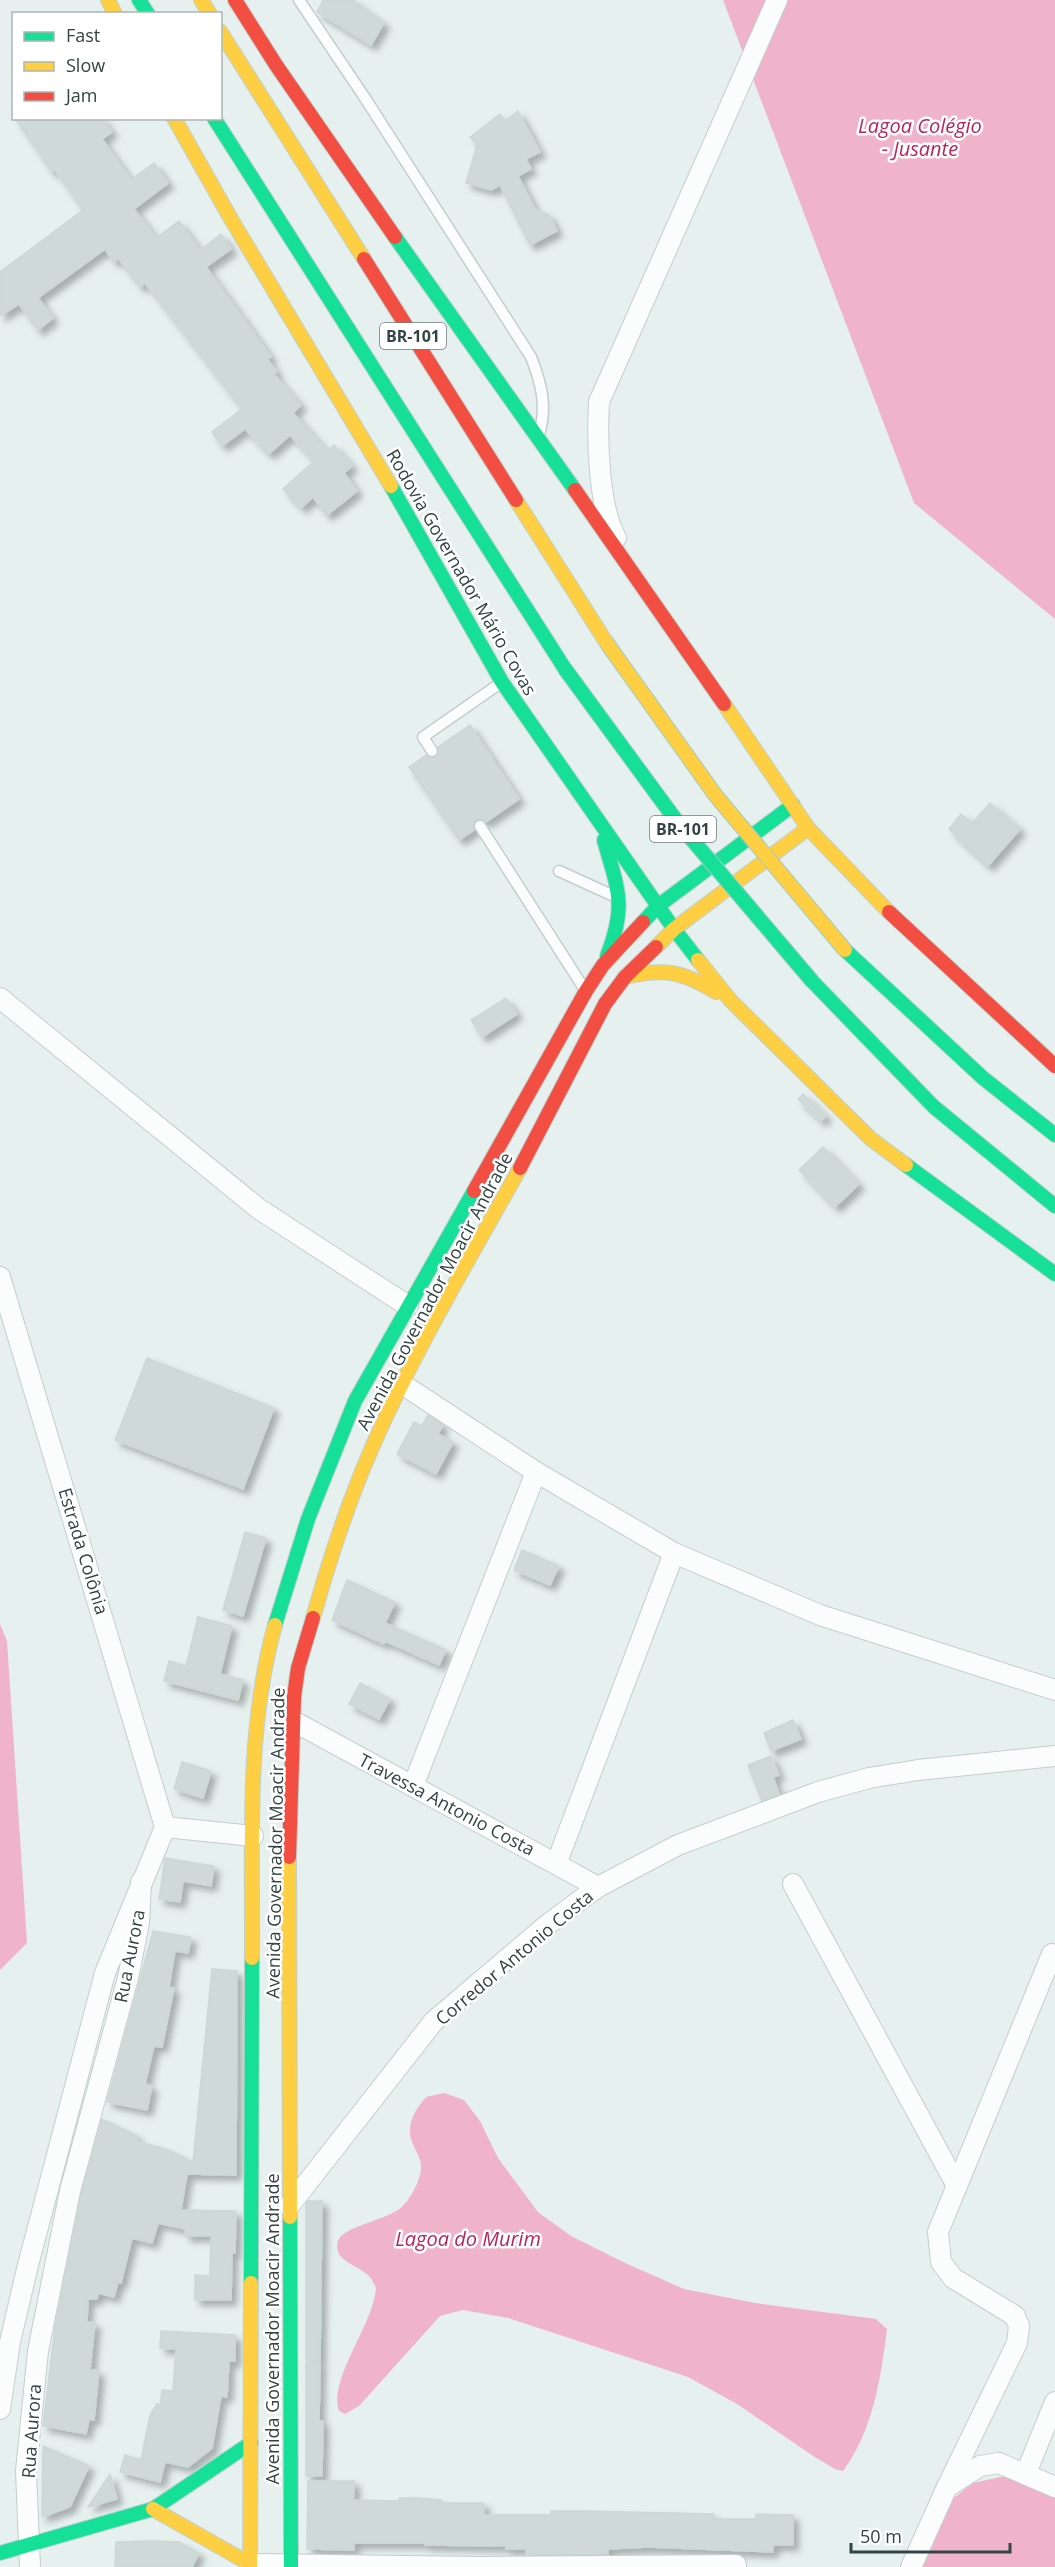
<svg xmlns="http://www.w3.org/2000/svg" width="1055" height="2567" viewBox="0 0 1055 2567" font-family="'Open Sans',sans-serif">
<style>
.water{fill:#f0b4ca}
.building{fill:#cfd9d7;stroke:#ccd8d6;stroke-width:1.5;filter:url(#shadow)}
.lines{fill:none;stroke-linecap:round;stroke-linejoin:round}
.lane-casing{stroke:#c4cecc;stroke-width:13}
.street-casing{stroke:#c4cecc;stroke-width:22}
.fast-casing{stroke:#bfd0cf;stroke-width:16}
.slow-casing{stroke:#bfd0cf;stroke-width:16}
.jam-casing{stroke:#bfd0cf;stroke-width:16}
.lane{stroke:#fbfdfc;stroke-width:10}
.street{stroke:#fbfdfc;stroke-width:20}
.fast{stroke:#16e098;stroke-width:14}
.slow{stroke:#ffcf43;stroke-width:14}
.jam{stroke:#f24e42;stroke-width:14}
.fast-bridge-casing{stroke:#a0cac3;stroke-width:16;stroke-linecap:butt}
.slow-bridge-casing{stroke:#a0cac3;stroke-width:16;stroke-linecap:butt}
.fast-bridge{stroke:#16e098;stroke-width:14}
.slow-bridge{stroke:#ffcf43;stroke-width:14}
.labels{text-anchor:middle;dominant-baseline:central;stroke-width:5;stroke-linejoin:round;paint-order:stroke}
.shield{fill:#fff;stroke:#707d7b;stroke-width:1.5}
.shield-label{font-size:16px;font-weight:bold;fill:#334542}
.street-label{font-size:18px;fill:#334542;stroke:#fff}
.water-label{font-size:20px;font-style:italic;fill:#b72559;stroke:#fff}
</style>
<defs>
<filter id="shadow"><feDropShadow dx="5.5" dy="5.5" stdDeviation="3" flood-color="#0004"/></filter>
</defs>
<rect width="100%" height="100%" fill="#e6f0ee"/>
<g class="water">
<path d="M723 0H1055V619L914 503Z"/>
<path d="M0 1624 7 1641 27 1943 0 1970Z"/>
<path d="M444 2093 464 2100 480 2121 498 2158 538 2212 571 2236 623 2262 684 2289 755 2303 876 2319 887 2329C881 2377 873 2431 843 2471L835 2469 813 2456 737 2404 688 2377 508 2318 463 2310 440 2316 359 2406 345 2414 339 2411C328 2379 373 2326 376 2288 374 2284 372 2279 369 2276 358 2265 332 2261 338 2241 343 2226 388 2220 402 2207 411 2198 422 2178 421 2165 420 2155 411 2145 410 2134 409 2119 417 2108 426 2097Z"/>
<path d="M1005 2476 1055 2498V2567H920L951 2500 973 2483Z"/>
</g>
<g class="building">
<path d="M323 0H353L384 23 371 45 317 12Z"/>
<path d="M518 111 540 152 526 159 531 169 518 176 535 209 549 215 557 231 530 245 500 185 491 190 466 183 477 145 470 137 500 114 505 121Z"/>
<path d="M15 118H102L112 132 102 139 131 180 154 163 168 183 134 209 156 238 179 221 200 250 221 234 231 249 206 267 271 357 267 359 277 372 274 374 301 405 293 413 327 451 334 445 352 466 344 473 357 491 327 515 313 497 301 508 283 489 314 461 290 435 269 454 245 429 222 446 212 432 242 409 145 283 140 287 118 258 114 262 105 249 38 298 53 318 38 330 19 304 0 316V272L83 210 55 170 52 172Z"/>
<path d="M470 725 519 799 486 822 480 819 476 820 474 830 459 840 409 767 426 755 432 758 436 757 438 747Z"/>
<path d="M990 803 1020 829 988 866 949 829 961 814 972 823Z"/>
<path d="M506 998 517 1014 482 1037 471 1020Z"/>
<path d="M803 1094 826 1116 821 1121 798 1099Z"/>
<path d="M823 1147 859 1184 835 1207 799 1170Z"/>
<path d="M147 1358 274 1408 243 1489 115 1440Z"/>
<path d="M428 1415 443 1425 438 1434 453 1442 436 1474 397 1454 414 1422 422 1426Z"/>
<path d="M245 1532 266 1538 243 1616 223 1610Z"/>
<path d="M522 1550 559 1566 550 1585 514 1570Z"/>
<path d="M347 1580 395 1602 385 1623 446 1650 439 1665 385 1641 384 1644 332 1620Z"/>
<path d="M198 1617 232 1626 220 1674 243 1680 238 1700 164 1681 169 1661 186 1666Z"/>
<path d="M360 1683 390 1699 379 1719 349 1704Z"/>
<path d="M793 1720 801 1739 771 1751 764 1733Z"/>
<path d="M771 1756 779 1775 773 1777 779 1794 762 1801 748 1765Z"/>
<path d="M182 1762 211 1771 203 1798 174 1789Z"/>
<path d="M165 1858 214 1866 211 1886 183 1881 180 1902 159 1899Z"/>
<path d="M153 1931 191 1937 188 1953 175 1951 169 1987 174 1988 162 2047 154 2046 145 2084 152 2086 147 2110 107 2102Z"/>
<path d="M212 1969 237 1971 236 2175 187 2174 181 2210 236 2211 235 2253H232L231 2300H195V2275L210 2276 211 2236H185V2229L158 2223 152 2243 132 2238 121 2283 118 2282 114 2297 98 2293 97 2299H88L87 2322 95 2323 90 2370 99 2371 94 2420 89 2419 86 2434 43 2426 55 2327 82 2191 102 2119 137 2136 136 2141 166 2149 193 2162Z"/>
<path d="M308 2201H322L320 2360H306V2204Z"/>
<path d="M161 2331 235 2335V2361H229L227 2397 221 2396 212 2448 188 2467 165 2462 160 2482 120 2472 125 2455 141 2460 150 2415 157 2404 160 2405 162 2390 173 2391 176 2349 160 2348Z"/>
<path d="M306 2362H320L319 2421H323L322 2476H306Z"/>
<path d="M43 2446 89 2466 70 2507 42 2517Z"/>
<path d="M110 2474 117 2499 88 2507Z"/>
<path d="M308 2481H354V2500L399 2501V2498H417L441 2500V2503H484V2515H551V2511H583L714 2514V2519H756V2514L793 2515V2545H773V2552L648 2547 608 2549V2554L526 2555V2549H506V2546L425 2545V2543H354V2550L307 2549Z"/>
<path d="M151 2541 179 2542 199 2553 192 2567H115L116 2542Z"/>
</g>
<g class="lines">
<g class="lane-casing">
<g id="lane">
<path d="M299 0 365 98 531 357C542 385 547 406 539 435"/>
<path d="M432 751 423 737 502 682"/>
<path d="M480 826 585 990"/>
<path d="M559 871 616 897"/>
</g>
</g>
<g class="street-casing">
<g id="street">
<path d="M616 538C598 505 597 438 599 402L777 0"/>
<path d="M0 998 259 1209 408 1306"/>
<path d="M0 1277 165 1827"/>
<path d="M402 1384 536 1472 674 1553 820 1615 1055 1690"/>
<path d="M295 1722 598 1887"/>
<path d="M413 1786 536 1472"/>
<path d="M165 1827 253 1836"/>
<path d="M557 1862 674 1553"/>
<path d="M793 1884 957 2186"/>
<path d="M289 2206 434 2021 547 1925 598 1887 678 1845 818 1792 869 1778 918 1770 1055 1756"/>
<path d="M0 2409 10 2342 28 2265 105 1973 165 1827"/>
<path d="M1026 2473 1055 2402"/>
<path d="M947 2487 1017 2343 1019 2326 1015 2316 953 2278 941 2262 938 2232 1052 1954"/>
<path d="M250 2564 479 2567 736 2565"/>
<path d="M30 2567 26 2471 38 2351 70 2191 128 1978 139 1923 141 1882"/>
<path d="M911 2567 947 2487 980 2466 999 2463 1055 2487"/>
</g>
</g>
<g class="fast-casing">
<g id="fast">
<path d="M139 0 148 14"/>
<path d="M214 118 565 669"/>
<path d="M395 237 575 490"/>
<path d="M391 486 502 682 674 929 698 960"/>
<path d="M604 840C618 890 627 905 607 956"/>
<path d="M643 922 658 906 793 805"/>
<path d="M845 950 983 1078 1055 1135"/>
<path d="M812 981 934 1107 1055 1206"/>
<path d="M906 1165 1055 1274"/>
<path d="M275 1625 308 1519 355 1401 474 1191"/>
<path d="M290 2217 291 2567"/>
<path d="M251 2283 252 1958"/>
<path d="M0 2553 153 2509 251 2443"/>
</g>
</g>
<g class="slow-casing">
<g id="slow">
<path d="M108 0 115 14"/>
<path d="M201 0 210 14"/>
<path d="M220 31 364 259"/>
<path d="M174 118 231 219 391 486"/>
<path d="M516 500 606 642"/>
<path d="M724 704 808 828 889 912"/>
<path d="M656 947 674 929 808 828"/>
<path d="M698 960 731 1001 871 1139 906 1165"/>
<path d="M625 977C664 968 682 971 716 992"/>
<path d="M313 1618C329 1561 347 1505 371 1450 413 1353 468 1261 520 1168"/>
<path d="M289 1857 290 2217"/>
<path d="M252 1958C253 1847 245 1733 275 1625"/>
<path d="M153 2509 250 2564"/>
<path d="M250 2567 251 2283"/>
</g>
</g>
<g class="jam-casing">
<g id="jam">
<path d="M235 0 276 65 395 237"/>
<path d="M364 259 516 500"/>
<path d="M575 490 724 704"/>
<path d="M889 912 1055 1066"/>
<path d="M520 1168 605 1004 625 977 656 947"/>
<path d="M474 1191 586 991 603 965 643 922"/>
<path d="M289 1857 294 1697 298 1668 313 1618"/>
</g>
</g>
<use href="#lane" class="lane"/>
<use href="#street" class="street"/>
<use href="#fast" class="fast"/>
<use href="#slow" class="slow"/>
<use href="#jam" class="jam"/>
<g class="fast-bridge-casing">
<path id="fast-bridge" d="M565 669 678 823 812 981"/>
</g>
<g class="slow-bridge-casing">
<path id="slow-bridge" d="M606 642 716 796 845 950"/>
</g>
<use href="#fast-bridge" class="fast-bridge"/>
<use href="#slow-bridge" class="slow-bridge"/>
</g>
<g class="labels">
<g class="shield">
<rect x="380" y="323" width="66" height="26" rx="4.5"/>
<rect x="650" y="816" width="66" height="26" rx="4.5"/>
</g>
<g class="shield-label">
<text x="413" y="336">BR-101</text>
<text x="683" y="829">BR-101</text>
</g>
<g class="street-label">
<text transform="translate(462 572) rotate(60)">Rodovia Governador Mário Covas</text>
<text transform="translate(434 1291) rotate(-62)">Avenida Governador Moacir Andrade</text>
<text transform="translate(84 1551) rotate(73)">Estrada Colônia</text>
<text transform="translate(447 1804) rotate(28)">Travessa Antonio Costa</text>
<text transform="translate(275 1843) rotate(-89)">Avenida Governador Moacir Andrade</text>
<text transform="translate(129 1956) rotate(-79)">Rua Aurora</text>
<text transform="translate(514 1957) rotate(-40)">Corredor Antonio Costa</text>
<text transform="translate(272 2329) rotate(-90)">Avenida Governador Moacir Andrade</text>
<text transform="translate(31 2431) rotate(-86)">Rua Aurora</text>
</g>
<g class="water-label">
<text x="920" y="125">Lagoa Colégio<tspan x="920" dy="23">- Jusante</tspan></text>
<text x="468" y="2238">Lagoa do Murim</text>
</g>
</g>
<rect x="12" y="12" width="210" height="108" fill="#ffffff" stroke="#adb5b3" stroke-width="1.5"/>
<rect x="24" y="32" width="30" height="9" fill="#16e098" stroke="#adb5b3" stroke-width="1.5"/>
<text x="66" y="42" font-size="18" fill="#334542">Fast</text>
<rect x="24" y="62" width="30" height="9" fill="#ffcf43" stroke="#adb5b3" stroke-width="1.5"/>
<text x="66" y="72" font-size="18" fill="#334542">Slow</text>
<rect x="24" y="92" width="30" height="9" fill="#f24e42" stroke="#adb5b3" stroke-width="1.5"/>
<text x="66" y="102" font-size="18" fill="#334542">Jam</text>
<path d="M851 2543v9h159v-9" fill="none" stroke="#334542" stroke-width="3"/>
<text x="860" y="2543" font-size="18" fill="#334542" stroke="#ffffff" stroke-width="4.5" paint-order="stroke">50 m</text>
</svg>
